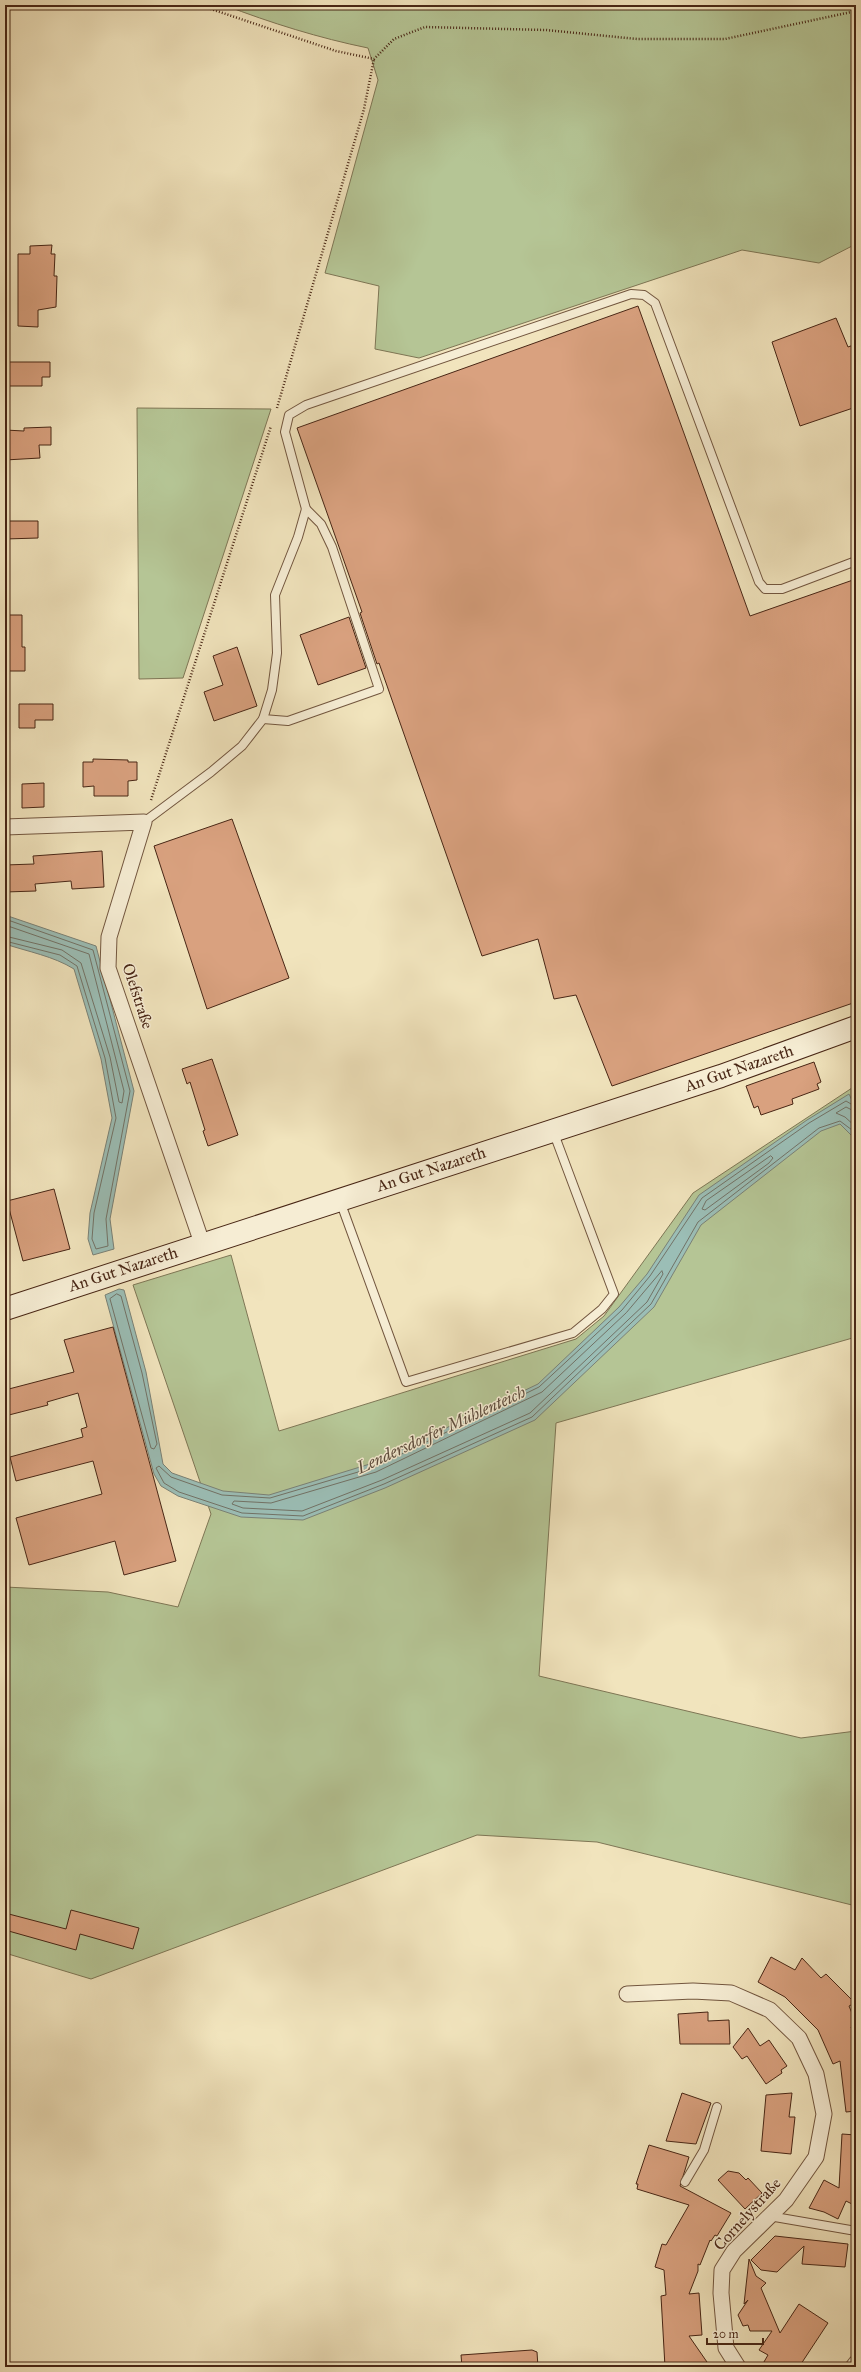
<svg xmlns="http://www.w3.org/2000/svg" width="861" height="2372" viewBox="0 0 861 2372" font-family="'IM FELL Great Primer',serif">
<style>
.green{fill:#b5c595;stroke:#7e7655}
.water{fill:#9bbeb6;stroke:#7a8176}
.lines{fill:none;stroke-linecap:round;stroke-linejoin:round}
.shore{stroke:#727266;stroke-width:1}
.building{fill:#d9a17f;stroke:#482615}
.service-casing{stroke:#72563f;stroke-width:10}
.minor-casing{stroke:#72563f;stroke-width:17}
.secondary-casing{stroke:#482615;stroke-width:24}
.path{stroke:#482615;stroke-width:2.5;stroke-dasharray:1 2;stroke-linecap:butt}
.service{stroke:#f6edd4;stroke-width:8}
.minor{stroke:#f6edd4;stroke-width:15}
.secondary{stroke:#f6edd4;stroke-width:22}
.labels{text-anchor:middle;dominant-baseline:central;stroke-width:3;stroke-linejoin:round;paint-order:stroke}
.street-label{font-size:16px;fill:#482615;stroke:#f6edd4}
.water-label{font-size:17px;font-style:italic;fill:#5d4c3d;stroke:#f6edd4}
</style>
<rect width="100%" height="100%" fill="#f1e4bd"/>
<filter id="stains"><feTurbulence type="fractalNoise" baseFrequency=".005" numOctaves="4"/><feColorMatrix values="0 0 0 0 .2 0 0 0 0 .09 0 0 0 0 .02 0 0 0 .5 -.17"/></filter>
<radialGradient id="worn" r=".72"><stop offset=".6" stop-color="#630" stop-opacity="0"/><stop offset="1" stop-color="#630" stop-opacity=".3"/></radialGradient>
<g class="green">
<path d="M224 5H856V244L819 263 742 250 419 358 375 349 379 286 325 273 378 80 368 48C319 38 271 23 224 5Z"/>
<path d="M137 408 271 409 183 678 139 679Z"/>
<path d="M855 1086 856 1337 556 1423 539 1676 801 1738 856 1731V1906L597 1842 477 1835 91 1979 5 1953V1587L108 1592 178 1607 211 1514 133 1285 231 1255 279 1431 576 1339 604 1316 693 1193Z"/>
</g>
<g class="water">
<path d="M5 915 96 946 134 1091 110 1219 114 1249 93 1255 88 1239 90 1213 112 1118 101 1059 74 969C53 956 29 952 5 944Z"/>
<path d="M849 1094 856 1109V1140L840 1124 821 1131 701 1225 654 1307 535 1420 385 1488 303 1520 241 1517 178 1496 161 1486 154 1474 105 1295 119 1289 124 1290 146 1372 163 1464 172 1473 223 1491 269 1495 373 1463 538 1384 619 1307 647 1274 699 1195 807 1120Z"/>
</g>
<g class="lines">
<g class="shore">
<path d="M5 919 93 950 130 1091 106 1219 108 1246 96 1249 92 1239 94 1213 116 1118 105 1058 77 966 60 955 5 941"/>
<path d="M5 925 89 954 124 1091 122 1103 119 1102 110 1057 81 963 62 950 5 936"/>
<path d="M856 1107 846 1101 809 1123 702 1198 650 1276 622 1310 539 1387 375 1467 270 1498 222 1495 171 1477 159 1466 156 1468 164 1483 179 1492 242 1513 303 1516 384 1484 532 1417 651 1304 698 1222 819 1128 840 1121 856 1133"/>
<path d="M856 1112 846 1107 836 1113 845 1117 856 1127"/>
<path d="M771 1156 773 1158 769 1163 705 1210 702 1209 706 1201Z"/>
<path d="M662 1271 663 1274 647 1302 530 1413 382 1480 302 1511 243 1508 232 1504 234 1501 271 1503 376 1472 542 1392 626 1313Z"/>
<path d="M117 1294 121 1296 142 1373 157 1444 154 1449 151 1448 110 1299Z"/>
</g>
</g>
<g class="building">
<path d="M52 245 51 254H55L54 276H57L56 307 38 310V327L18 326V254H30V246Z"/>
<path d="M638 306 750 616 853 580 856 589V1002L612 1086 576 995 554 999 538 939 482 956 379 663 377 664 360 613 362 612 297 428Z"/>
<path d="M836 318 848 347 856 344V407L800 426 772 342Z"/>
<path d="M5 362H50V377H42V386H5Z"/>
<path d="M51 427V445H39L40 458 5 460V430L24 431V428Z"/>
<path d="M5 521H38V538L5 539Z"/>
<path d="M5 615H22V647H25V671H5Z"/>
<path d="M349 617 366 668 318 685 300 635Z"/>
<path d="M237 647 257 706 214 721 204 692 223 685 213 656Z"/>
<path d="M19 704H53V720H35V728H19Z"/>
<path d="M93 759 128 760V762H137V780L128 781V796H94V786L83 787V762H93Z"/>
<path d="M44 783V807L22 808V784Z"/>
<path d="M232 819 289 978 207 1009 154 846Z"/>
<path d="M102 851 104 887 72 889 71 881 35 884 36 891 5 892V865L34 864 33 856Z"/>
<path d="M212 1059 238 1135 208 1146 203 1131 205 1130 190 1082 187 1084 182 1069Z"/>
<path d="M814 1062 821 1082 817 1084 819 1089 792 1099 793 1104 761 1115 758 1106 754 1108 746 1086Z"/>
<path d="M54 1189 70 1249 23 1261 7 1201Z"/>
<path d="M113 1327 176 1561 124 1575 115 1541 29 1565 16 1518 102 1494 93 1461 16 1481 10 1457 83 1437 81 1429 87 1427 78 1393 47 1402 48 1405 5 1416V1390L74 1372 64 1340Z"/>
<path d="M71 1910 139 1928 133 1949 80 1934 76 1950 5 1930V1913L66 1929Z"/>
<path d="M771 1957 795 1970 802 1958 821 1978 826 1974 855 2003 849 2006 856 2023 851 2027 856 2040V2111L846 2112 840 2061 833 2064 818 2030 785 1997 758 1982Z"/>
<path d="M708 2012V2021L729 2020 730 2044H680L678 2014Z"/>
<path d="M748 2028 760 2046 769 2040 787 2066 781 2070 782 2073 766 2084 747 2056 742 2059 733 2047Z"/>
<path d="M682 2093 711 2103 696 2144 666 2141Z"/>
<path d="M792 2093 789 2117H795L791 2154 761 2151 766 2095Z"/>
<path d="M842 2134 856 2135V2206L846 2201 838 2219 824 2212 809 2208 824 2180 839 2188Z"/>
<path d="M649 2145 689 2157 680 2186 731 2213 717 2236 715 2235 711 2241 710 2240 700 2265 698 2264V2271L689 2294 699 2293 702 2335 689 2336 707 2362 703 2364V2367H665L661 2296 666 2295 664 2270 655 2267 662 2244 666 2245 689 2205 637 2189 638 2184H636Z"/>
<path d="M728 2171 739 2173 746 2180 748 2178 762 2193 745 2209 718 2180Z"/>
<path d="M775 2236 848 2244 845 2267 802 2264 804 2246 777 2272 761 2270 751 2260Z"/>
<path d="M749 2259 756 2276 766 2283 761 2288 780 2333 799 2304 828 2323 799 2367H761L768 2355 759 2350 772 2331H750L748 2325 743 2326 738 2315 748 2300 744 2304Z"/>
<path d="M532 2350 537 2352 538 2367H462L461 2355Z"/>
</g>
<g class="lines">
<g class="service-casing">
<g id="service">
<path d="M263 719 288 721 379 689 332 547 321 524 306 509"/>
<path d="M144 822 211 772 242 746 263 719 272 690 277 653 275 595 298 537 306 509 285 432 289 415 306 405 631 294 644 295 655 303 759 582 765 589H782L856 561"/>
<path d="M340 1201 406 1382 573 1333 602 1309 614 1294 553 1131"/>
<path d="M685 2182 704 2150 717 2107"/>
<path d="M769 2216 856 2231"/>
</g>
</g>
<g class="minor-casing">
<g id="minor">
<path d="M5 827 144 822 109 937 108 968 202 1243"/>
<path d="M627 1994 693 1991 731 1993 770 2010 799 2038 816 2074 824 2114 816 2157 786 2200 734 2251 722 2270 721 2293 726 2348 738 2367"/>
<path d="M853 2367 856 2363"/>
</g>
</g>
<g class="secondary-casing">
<path id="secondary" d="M5 1309 721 1076 856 1027"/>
</g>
<g class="path">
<path d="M199 5 336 51 374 59 394 39 425 27 546 30 637 39H725L856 11"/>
<path d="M277 408 364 109 374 59"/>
<path d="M151 800 271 426"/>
</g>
<use href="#service" class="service"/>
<use href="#minor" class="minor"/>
<use href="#secondary" class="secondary"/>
</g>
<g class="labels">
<g class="street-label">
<text transform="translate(138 996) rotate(72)">Olefstraße</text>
<text transform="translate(739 1068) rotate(-19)">An Gut Nazareth</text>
<text transform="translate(431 1169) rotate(-18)">An Gut Nazareth</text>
<text transform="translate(123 1269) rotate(-18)">An Gut Nazareth</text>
<text transform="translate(747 2214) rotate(-48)">Cornelystraße</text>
</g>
<g class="water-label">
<text transform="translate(441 1430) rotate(-25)">Lendersdorfer Mühlenteich</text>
</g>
</g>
<rect width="861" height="2372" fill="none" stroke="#f1e4bd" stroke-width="20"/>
<rect x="6" y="6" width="849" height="2360" fill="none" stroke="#482615" stroke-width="2"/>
<rect x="10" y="10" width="841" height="2352" fill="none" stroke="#482615"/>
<path d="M707 2338v6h56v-6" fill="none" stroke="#482615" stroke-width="2"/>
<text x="713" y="2338" font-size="12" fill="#482615" stroke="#f6edd4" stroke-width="3" paint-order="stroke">20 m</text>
<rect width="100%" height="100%" filter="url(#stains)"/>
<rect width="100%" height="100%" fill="url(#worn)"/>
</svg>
